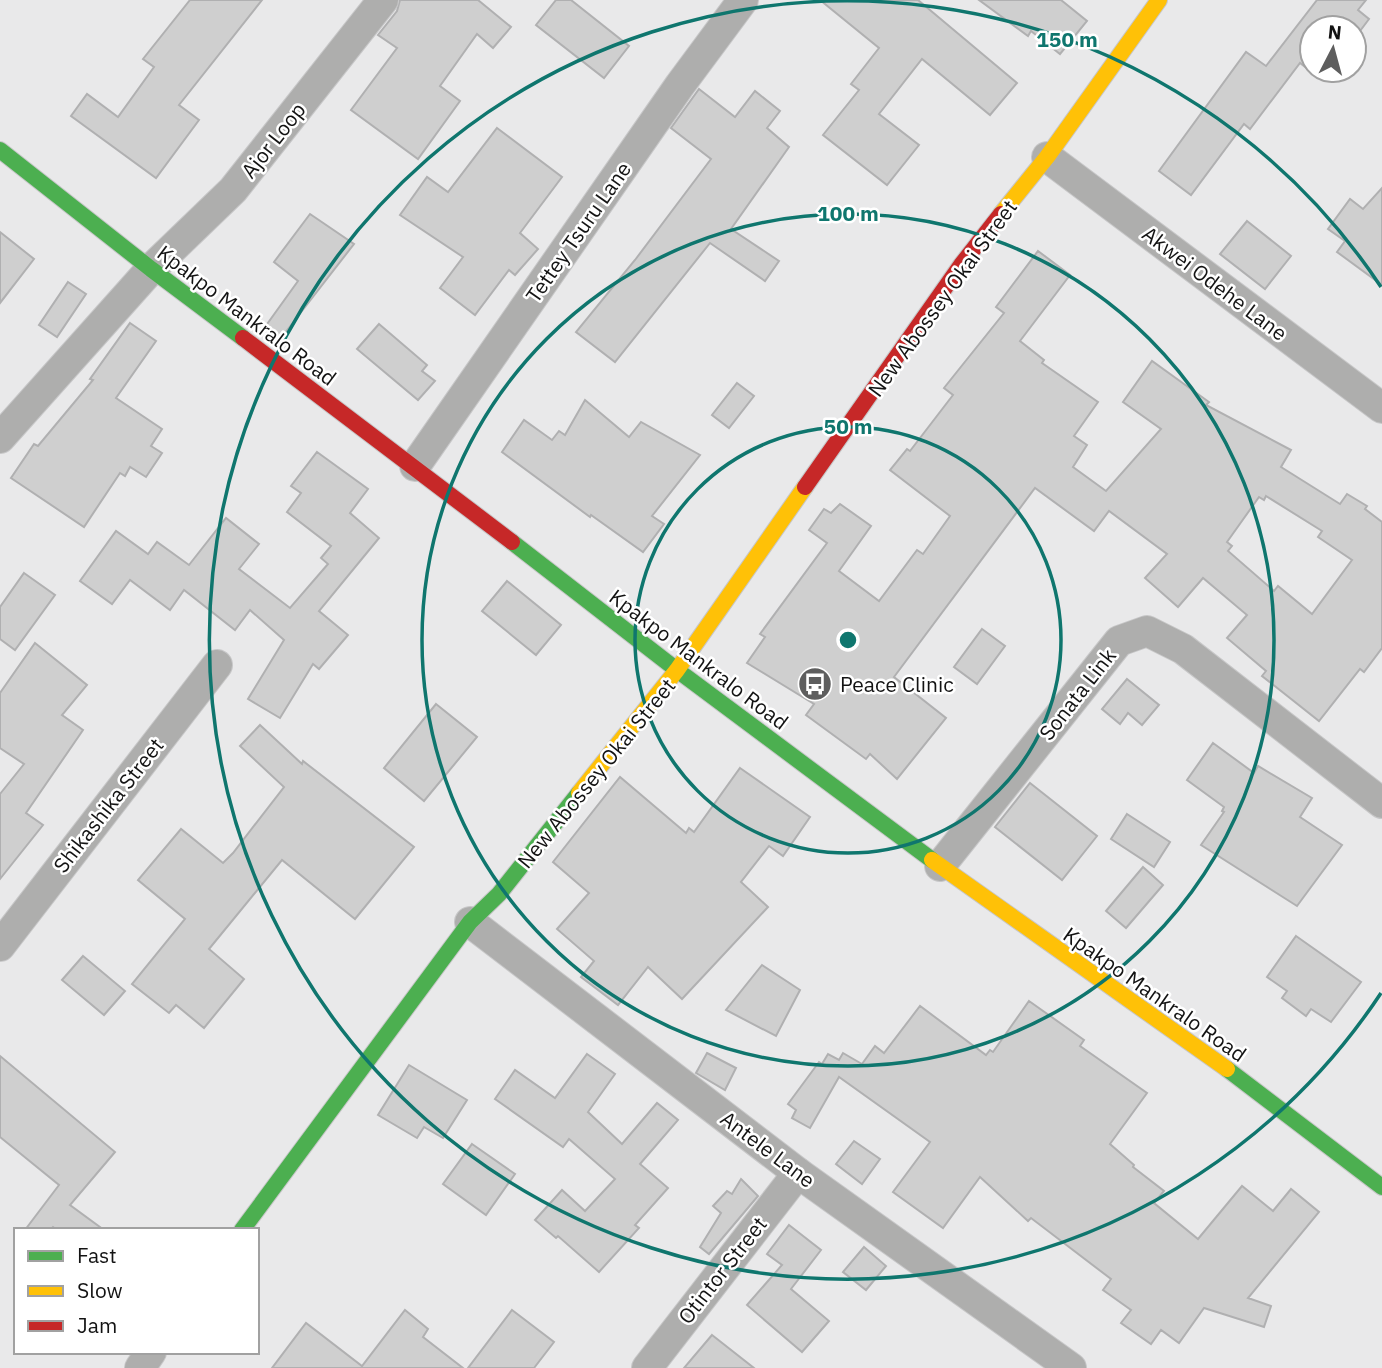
<svg xmlns="http://www.w3.org/2000/svg" width="1382" height="1368" viewBox="0 0 1382 1368" font-family="'IBM Plex Sans',sans-serif">
<style>
.building{fill:#cfcfcf;stroke:#b0b0b1;stroke-width:2;fill-rule:evenodd}
.lines{fill:none;stroke-linecap:round;stroke-linejoin:round}
.street-casing{stroke:#c7c7c8;stroke-width:32}
.fast-casing{stroke:#c7c7c8;stroke-width:18}
.slow-casing{stroke:#c7c7c8;stroke-width:18}
.jam-casing{stroke:#c7c7c8;stroke-width:18}
.street{stroke:#aeaead;stroke-width:30}
.fast{stroke:#4caf50;stroke-width:16}
.slow{stroke:#ffc107;stroke-width:16}
.jam{stroke:#c62828;stroke-width:16}
.ring{fill:none;stroke:#0f766e;stroke-width:3.5}
.labels{text-anchor:middle;dominant-baseline:central;stroke-width:5;stroke-linejoin:round;paint-order:stroke}
.street-label{font-size:21px;fill:#131313;stroke:#fff}
.poi-label{font-size:21px;fill:#131313;stroke:#fff;text-anchor:start}
.centre{fill:#0f766e;stroke:#fff;stroke-width:3.5}
.ring-label{font-size:21px;text-anchor:middle;font-weight:bold;fill:#0f766e;stroke:#fff;stroke-width:5;stroke-linejoin:round;paint-order:stroke}
</style>
<rect width="100%" height="100%" fill="#e9e9ea"/>
<g class="building">
<path d="M190 0H262L179 105 199 120 156 178 71 116 87 94 118 117 154 67 143 59Z"/>
<path d="M400 0H478L511 27 493 48 477 34 440 86 460 101 418 159 351 110 397 48 378 35 397 11Z"/>
<path d="M556 0H571L629 46 604 78 536 25Z"/>
<path d="M820 0H918L1017 83 990 115 922 59 879 114 919 145 887 185 823 135 859 90 851 84 879 48Z"/>
<path d="M979 0H1061L1087 21 1060 54 1031 31 1028 36Z"/>
<path d="M1317 0H1366L1358 10 1369 19 1354 39V28H1312V70H1330L1322 80 1300 63 1250 129 1244 124 1191 195 1159 171 1246 52 1266 66Z"/>
<path d="M699 89 735 117 755 91 780 111 767 128 789 147 731 229 779 261 765 281 710 243 615 362 576 332 635 260 711 159 671 128Z"/>
<path d="M497 128 562 177 520 233 538 249 515 275 509 270 475 315 440 288 463 257 400 215 427 177 448 192Z"/>
<path d="M1382 188V285L1337 252 1345 241 1328 229 1350 199 1363 209Z"/>
<path d="M310 214 354 244 281 338 265 327 298 281 274 262Z"/>
<path d="M1247 221 1291 256 1265 289 1220 254Z"/>
<path d="M0 232 34 259 0 303Z"/>
<path d="M1038 251 1070 275 1020 341 1044 360 1042 363 1098 402 1074 436 1087 445 1073 467 1106 491 1161 429 1123 402 1152 361 1209 402 1206 405 1291 450 1281 467 1340 504 1347 494 1367 506 1365 509 1382 522V648L1364 672 1360 669 1319 721 1262 676 1266 671 1227 638 1247 615 1203 578 1178 607 1145 578 1167 554 1109 511 1094 531 1035 488 894 677 946 718 897 779 870 754 866 759 806 715 814 704 747 663 765 637 760 634 827 543 809 530 824 509 831 513 840 504 871 526 839 571 879 601 917 550 923 554 950 516 890 470 907 449 910 451 953 395 944 388 1004 313 996 307ZM1266 496 1322 531 1318 537 1352 560 1312 614 1278 586 1274 591 1228 551 1232 546 1227 542 1259 497 1264 500Z"/>
<path d="M68 282 86 294 57 337 39 325Z"/>
<path d="M130 323 156 341 116 398 162 429 151 446 162 453 146 477 130 467 125 476 120 473 84 527 11 478 34 444 38 446 93 380 90 379Z"/>
<path d="M379 324 427 365 422 371 435 381 418 400 357 349Z"/>
<path d="M737 383 754 396 729 428 712 415Z"/>
<path d="M585 400 629 437 641 422 700 455 652 516 664 524 643 552 591 515 590 517 502 452 524 420 552 440 559 431 565 435Z"/>
<path d="M317 452 368 489 350 513 379 538 319 611 348 635 319 669 313 664 280 718 248 699 284 640 250 610 235 630 184 590 170 610 130 580 112 604 80 581 116 531 148 554 157 542 189 565 226 518 259 544 239 569 290 608 328 564 321 558 331 546 287 512 301 493 291 486Z"/>
<path d="M24 573 55 595 15 650 0 639V607Z"/>
<path d="M507 581 561 625 536 655 482 611Z"/>
<path d="M982 629 1005 646 977 684 954 667Z"/>
<path d="M35 643 87 685 62 715 83 730 26 813 43 825 0 879V794L24 764 0 748V693Z"/>
<path d="M1127 679 1159 705 1142 725 1128 713 1120 724 1102 709Z"/>
<path d="M436 704 477 737 424 801 384 768Z"/>
<path d="M260 725 302 764 303 761 414 847 355 919 282 860 209 949 244 979 204 1028 176 1005 169 1013 132 984 185 919 138 880 181 829 223 863 233 853 284 787 240 746Z"/>
<path d="M1213 743 1254 773 1258 766 1312 798 1300 817 1342 845 1297 906 1201 845 1224 812 1222 811 1224 807 1187 780Z"/>
<path d="M740 768 810 817 783 856 769 846 741 882 768 907 682 999 648 967 618 1005 581 977 594 961 557 929 589 893 553 862 620 777 686 833 689 828 694 832Z"/>
<path d="M1030 783 1097 836 1062 880 995 827Z"/>
<path d="M1127 814 1170 842 1154 867 1111 839Z"/>
<path d="M1143 867 1163 885 1126 928 1106 911Z"/>
<path d="M1296 936 1361 982 1331 1022 1311 1009 1306 1016 1282 998 1287 991 1267 977Z"/>
<path d="M83 956 125 991 104 1015 62 980Z"/>
<path d="M762 965 800 990 776 1036 726 1010Z"/>
<path d="M1029 1001 1084 1040 1080 1046 1147 1093 1110 1144 1134 1165 1133 1167 1164 1191 1154 1203 1198 1239 1242 1186 1273 1211 1291 1189 1319 1212 1248 1298 1271 1306 1264 1327 1204 1308 1179 1343 1161 1330 1151 1344 1121 1323 1131 1310 1103 1290 1111 1279 1031 1218 1028 1221 980 1177 943 1228 893 1192 930 1142 839 1077 810 1128 792 1118 796 1110 788 1104 819 1062 822 1064 828 1054 839 1060 843 1053 862 1064 875 1046 884 1053 920 1006 986 1055 990 1050 993 1052Z"/>
<path d="M707 1053 736 1068 725 1090 696 1073Z"/>
<path d="M587 1054 615 1074 588 1112 622 1144 657 1103 678 1120 640 1164 668 1188 635 1225 639 1228 599 1272 558 1236 556 1238 535 1220 562 1190 585 1211 615 1179 569 1139 563 1147 495 1099 515 1070 555 1098Z"/>
<path d="M0 1056 115 1152 70 1205 104 1230H57L53 1227 50 1230H25L59 1185 0 1137Z"/>
<path d="M409 1065 467 1100 443 1138 424 1127 417 1138 378 1115Z"/>
<path d="M854 1141 880 1159 862 1184 836 1164Z"/>
<path d="M472 1144 515 1174 486 1215 443 1184Z"/>
<path d="M741 1179 758 1196 709 1254 700 1247 721 1213 713 1206 727 1191 732 1194Z"/>
<path d="M789 1225 821 1250 791 1289 829 1321 802 1352 747 1305 782 1265 767 1254Z"/>
<path d="M864 1247 886 1266 866 1290 843 1272Z"/>
<path d="M405 1310 428 1329 423 1337 463 1368H272L306 1323 362 1366Z"/>
<path d="M512 1310 554 1342 534 1368H468Z"/>
<path d="M712 1335 754 1368H684Z"/>
</g>
<g class="lines">
<g class="street-casing">
<g id="street">
<path d="M1047 157 1382 408"/>
<path d="M0 438 151 269 233 190 383 0"/>
<path d="M415 466 680 85 743 0"/>
<path d="M940 866 1119 641 1147 631 1183 649 1382 803"/>
<path d="M470 922 798 1173 1071 1368"/>
<path d="M0 946 217 665"/>
<path d="M140 1368 151 1352"/>
<path d="M647 1368 798 1173"/>
</g>
</g>
<g class="fast-casing">
<g id="fast">
<path d="M0 150 151 269 243 338"/>
<path d="M512 542 677 670 932 860"/>
<path d="M1227 1069 1382 1187"/>
<path d="M242 1230 470 922 499 894 579 793"/>
</g>
</g>
<g class="slow-casing">
<g id="slow">
<path d="M1001 214 1047 157 1159 0"/>
<path d="M579 793 677 670 805 487"/>
<path d="M932 860 1227 1069"/>
</g>
</g>
<g class="jam-casing">
<g id="jam">
<path d="M243 338 512 542"/>
<path d="M805 487 961 265 1001 214"/>
</g>
</g>
<use href="#street" class="street"/>
<use href="#fast" class="fast"/>
<use href="#slow" class="slow"/>
<use href="#jam" class="jam"/>
</g>
<g class="ring">
<circle cx="848" cy="640" r="213"/>
<circle cx="848" cy="640" r="426"/>
<path d="M1381 993A639 639 0 1 1 1381 287"/>
</g>
<defs>
<g id="bus-disc" transform="scale(1.75)"><circle r="9.5" fill="#5e5e5e" stroke="#fff"/><path d="M-5-6H5V4H4V6H2V4H-2V6H-4V4H-5ZM-3.5-4V0h7V-4ZM-3.5 1.2v1.5H-2V1.2ZM2 1.2v1.5H3.5V1.2Z" fill="#fff"/></g>
</defs>
<g fill-rule="evenodd">
<use href="#bus-disc" x="815" y="684"/>
</g>
<g class="labels">
<g class="street-label">
<text transform="translate(273 140) rotate(-52)">Ajor Loop</text>
<text transform="translate(578 232) rotate(-55)">Tettey Tsuru Lane</text>
<text transform="translate(1215 283) rotate(37)">Akwei Odehe Lane</text>
<text transform="translate(942 298) rotate(-54)">New Abossey Okai Street</text>
<text transform="translate(247 315) rotate(37)">Kpakpo Mankralo Road</text>
<text transform="translate(699 659) rotate(37)">Kpakpo Mankralo Road</text>
<text transform="translate(1077 694) rotate(-52)">Sonata Link</text>
<text transform="translate(596 773) rotate(-51)">New Abossey Okai Street</text>
<text transform="translate(108 805) rotate(-52)">Shikashika Street</text>
<text transform="translate(1155 994) rotate(35)">Kpakpo Mankralo Road</text>
<text transform="translate(768 1149) rotate(37)">Antele Lane</text>
<text transform="translate(722 1270) rotate(-52)">Otintor Street</text>
</g>
<g class="poi-label">
<text x="840" y="684">Peace Clinic</text>
</g>
</g>
<circle cx="848" cy="640" r="10" class="centre"/>
<g class="ring-label">
<text x="1067" y="47">150 m</text>
<text x="848" y="221">100 m</text>
<text x="848" y="434">50 m</text>
</g>
<rect x="14" y="1228" width="245" height="126" fill="#ffffff" stroke="#a1a1a1" stroke-width="2"/>
<rect x="28" y="1251" width="35" height="10" fill="#4caf50" stroke="#a1a1a1" stroke-width="2"/>
<text x="77" y="1263" font-size="21" fill="#131313">Fast</text>
<rect x="28" y="1286" width="35" height="10" fill="#ffc107" stroke="#a1a1a1" stroke-width="2"/>
<text x="77" y="1298" font-size="21" fill="#131313">Slow</text>
<rect x="28" y="1321" width="35" height="10" fill="#c62828" stroke="#a1a1a1" stroke-width="2"/>
<text x="77" y="1333" font-size="21" fill="#131313">Jam</text>
<g transform="translate(1333 49) rotate(6)"><circle r="33" fill="#ffffff" stroke="#a1a1a1" stroke-width="2"/>
<path d="M0-5L12 26L0 18L-12 26Z" fill="#5e5e5e"/>
<text y="-10" font-size="19" font-weight="bold" text-anchor="middle" fill="#131313">N</text>
</g>
</svg>
